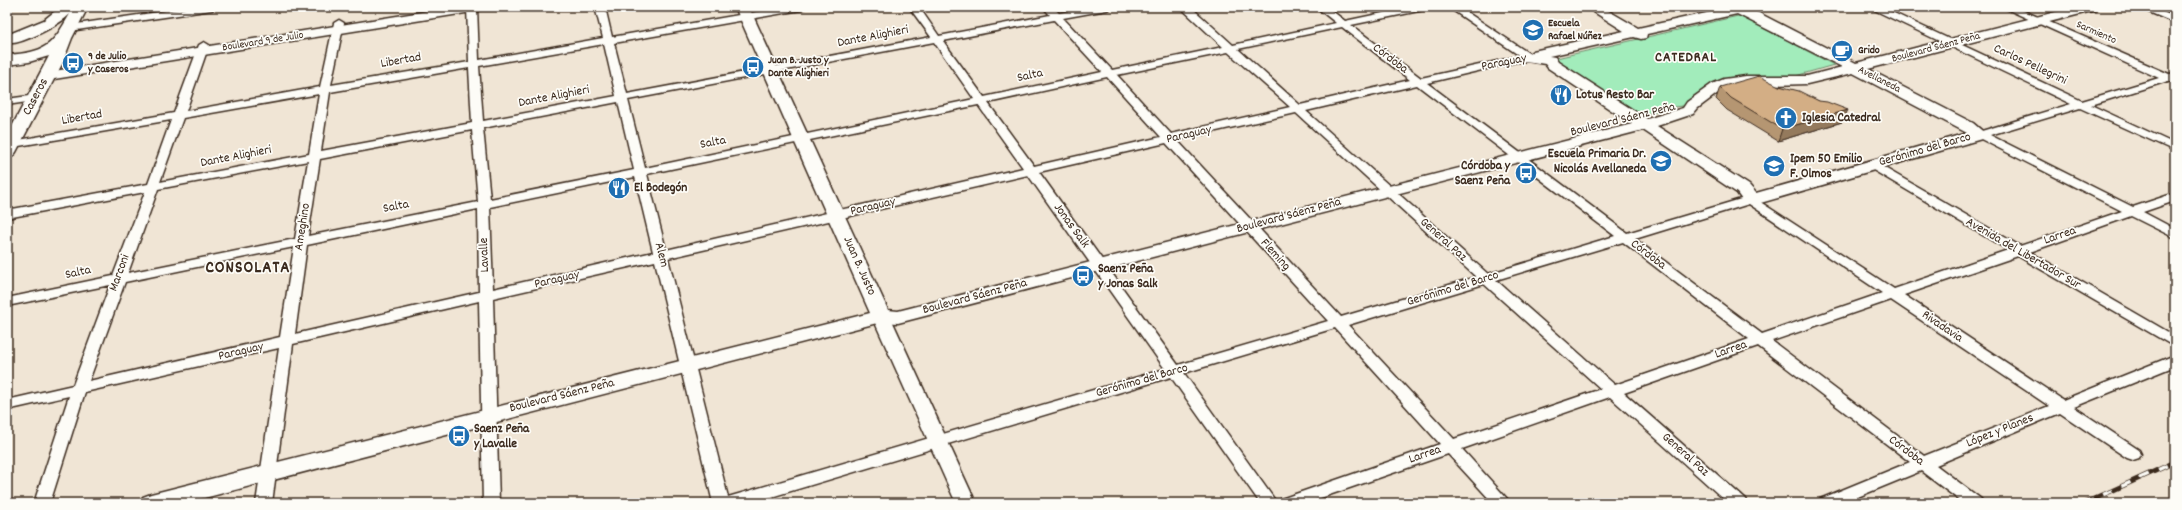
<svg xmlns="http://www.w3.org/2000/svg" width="2182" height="510" viewBox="0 0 2182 510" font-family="Dekko,sans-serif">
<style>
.green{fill:#a2ecbb;stroke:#6e8b6c}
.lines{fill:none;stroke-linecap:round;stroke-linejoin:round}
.minor-casing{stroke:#3b2a1e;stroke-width:3}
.tertiary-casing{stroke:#3b2a1e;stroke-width:3}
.secondary-casing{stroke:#3b2a1e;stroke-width:3}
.primary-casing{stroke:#3b2a1e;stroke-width:3}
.minor{fill:#fdfcf7;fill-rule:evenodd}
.tertiary{fill:#fdfcf7;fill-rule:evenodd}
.secondary{fill:#fdfcf7;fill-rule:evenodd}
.primary{fill:#fdfcf7;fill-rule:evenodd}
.rail-casing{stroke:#3b2a1e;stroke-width:5}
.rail{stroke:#fdfcf7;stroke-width:3.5;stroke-dasharray:10;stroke-linecap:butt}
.wall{fill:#b59672;stroke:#3b2a1e}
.shaded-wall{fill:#947a5d;stroke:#3b2a1e}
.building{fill:#d3ae85;stroke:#3b2a1e}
.labels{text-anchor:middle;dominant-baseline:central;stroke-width:3.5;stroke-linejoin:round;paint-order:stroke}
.far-poi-label{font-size:11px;font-weight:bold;fill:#3b2a1e;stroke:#fdfcf7;text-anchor:start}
.far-street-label{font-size:11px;fill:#3b2a1e;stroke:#fdfcf7}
.street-label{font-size:13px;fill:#3b2a1e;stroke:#fdfcf7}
.poi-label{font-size:13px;font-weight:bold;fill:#3b2a1e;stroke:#fdfcf7;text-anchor:start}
.far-district-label{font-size:14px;font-weight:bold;letter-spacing:1px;fill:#3b2a1e;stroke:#fdfcf7}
.district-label{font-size:17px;font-weight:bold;letter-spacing:1px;fill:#3b2a1e;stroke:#fdfcf7}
</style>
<rect width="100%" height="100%" fill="#f0e5d5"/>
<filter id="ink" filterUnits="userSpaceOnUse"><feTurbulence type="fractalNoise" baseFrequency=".025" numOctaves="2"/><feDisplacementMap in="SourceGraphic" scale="8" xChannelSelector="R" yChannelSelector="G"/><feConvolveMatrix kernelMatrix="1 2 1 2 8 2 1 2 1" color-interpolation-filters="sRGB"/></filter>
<g filter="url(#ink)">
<path class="green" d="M1738 16 1746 19 1834 65 1781 80 1737 81 1692 105 1673 107 1633 117 1552 59Z"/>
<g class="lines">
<g class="minor-casing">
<g id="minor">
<path d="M193 7H217L212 10 70 31 65 28 70 25Z"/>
<path d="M467 7H477L479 60 603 38 595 7H605L612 37 785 7H806L801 10 614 43 627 94 931 37 909 7H919L939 36 1050 15 1043 7H1053L1059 13 1092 7H1112L1107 10 1063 18 1112 70 1223 47 1180 7H1191L1233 45 1336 23 1316 7H1327L1345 21 1411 7H1429L1424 10 1351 25 1421 78 1520 56 1448 7H1459L1536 58 1531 61 1516 62 1427 83 1627 233 1751 196 1894 289 2008 250 1868 167 1866 165 1868 163H1876L2020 246 2122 211 1973 135 1975 133 2071 104 1868 7H1881L2082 101 2159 78 2002 7H2015L2169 74 2175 73V81H2168L2091 105 2175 144V151L2080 108 1990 135 2133 207 2175 193V201L2143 212 2175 229V238L2131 216 2030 252 2175 336V347L2018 256 1904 295 2063 400 2175 355V366L2074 407 2139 450 2141 454 2139 458 2133 460 2127 458 2060 413 1936 465 1981 499 1983 503H1963L1921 471 1843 503H1818L1820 499 1910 462 1758 346 1624 393 1745 499 1747 503H1728L1610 397 1462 449 1511 503H1493L1448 454 1306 503H1279L1281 499 1440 444 1335 328 1184 373 1277 503H1260L1171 377 751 503H713L655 261 493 298 499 503H483L479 301 293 344 272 503H256L279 348 85 392 50 503H34L69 396 7 410V400L73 385 110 285 7 306V298L113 276 145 192 7 218V210L148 184 171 120 7 148V142L174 113 199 45 204 42 209 45 186 111 320 87 334 23 339 20 344 23 331 85 469 62ZM1054 20 1102 72 984 97 943 41ZM1342 27 1410 80 1300 105 1238 49ZM934 42 974 99 645 168 628 100ZM604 44 616 96 483 121 479 66ZM1228 52 1290 107 1171 134 1117 75ZM469 68 472 123 321 151 330 92ZM1107 77 1161 137 1034 166 988 103ZM1417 85 1615 236 1488 274 1306 111ZM319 94 309 154 160 182 183 118ZM618 102 634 170 490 199 483 128ZM978 105 1023 168 666 250 647 174ZM1296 113 1476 277 1341 317 1177 140ZM472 130 478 202 308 236 320 159ZM1166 143 1328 321 1178 365 1039 172ZM308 161 295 239 128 273 158 189ZM1028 175 1165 369 728 497 668 258ZM635 177 653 252 493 289 490 207ZM1749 204 1882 293 1762 334 1635 239ZM478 209 479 292 295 334 307 245ZM1623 242 1749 339 1615 385 1496 280ZM294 247 280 337 89 381 125 282ZM1484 284 1601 389 1454 439 1348 325ZM1891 300 2049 406 1924 456 1772 341Z"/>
<path d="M2137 7H2150L2175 17V23Z"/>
<path d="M36 95 40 96 41 98 40 100 7 105V99Z"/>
</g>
</g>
<g class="tertiary-casing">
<path id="tertiary" d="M881 311 887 312 890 316 976 503H956L872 316 875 312Z"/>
</g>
<g class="secondary-casing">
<g id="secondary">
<path d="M453 7H485L478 11 48 80 43 79 41 76 43 73 48 72Z"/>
<path d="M735 7H749L888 310 898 311 1632 124 1548 68 1545 64 1526 61 1524 58 1533 51 1624 31 1586 7H1602L1638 28 1734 7H1742L1759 13 1856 63 2075 7H2098L2096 10 1868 69 1973 123 1987 135 1985 138 1757 204H1745L1737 193 1643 130 898 323 881 322 185 503H140L143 497 151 494 870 313ZM1737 14 1842 67 1807 76H1746L1724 79 1712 84 1687 102 1683 108 1647 119 1558 62 1555 57 1549 56 1634 37 1641 39 1646 38 1647 34ZM1853 73 1967 133 1756 193 1749 185 1657 126 1693 114 1698 108 1722 90 1732 86 1807 84Z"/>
</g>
</g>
<g class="primary-casing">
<path id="primary" d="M60 7H88L72 38 62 64 16 152 13 156 7 157V136L49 56 29 62 7 65V55C46 52 51 47 70 14 61 24 20 46 7 43V35L44 20Z"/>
</g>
<use href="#minor" class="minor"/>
<use href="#tertiary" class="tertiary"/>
<use href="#secondary" class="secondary"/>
<use href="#primary" class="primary"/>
<g class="rail-casing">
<path id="rail" d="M2085 503 2175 462"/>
</g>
<use href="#rail" class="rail"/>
</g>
<path class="wall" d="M1779 86 1819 101 1842 122 1778 141 1727 110 1716 99 1720 87Z"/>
<path class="shaded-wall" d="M1848 110 1842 122 1778 141 1782 129Z"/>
<path class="building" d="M1759 76 1779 86 1799 91 1819 101 1827 102 1848 110 1782 129 1731 98 1720 87Z"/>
</g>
<defs>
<g id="school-disc" transform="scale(1.15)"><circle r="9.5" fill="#1f6fb2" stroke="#fdfcf7"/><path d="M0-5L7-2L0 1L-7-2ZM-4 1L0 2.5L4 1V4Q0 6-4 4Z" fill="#fff"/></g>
<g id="cafe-disc" transform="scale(1.15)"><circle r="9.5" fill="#1f6fb2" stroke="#fdfcf7"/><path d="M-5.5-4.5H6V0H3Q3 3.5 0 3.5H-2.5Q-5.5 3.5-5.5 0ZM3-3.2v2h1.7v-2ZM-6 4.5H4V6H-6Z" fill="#fff"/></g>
<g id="bus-disc" transform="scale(1.15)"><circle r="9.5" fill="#1f6fb2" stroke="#fdfcf7"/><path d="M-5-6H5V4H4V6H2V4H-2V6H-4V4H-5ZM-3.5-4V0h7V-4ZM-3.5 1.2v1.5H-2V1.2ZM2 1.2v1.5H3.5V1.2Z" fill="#fff"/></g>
<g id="restaurant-disc" transform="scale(1.15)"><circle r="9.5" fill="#1f6fb2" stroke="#fdfcf7"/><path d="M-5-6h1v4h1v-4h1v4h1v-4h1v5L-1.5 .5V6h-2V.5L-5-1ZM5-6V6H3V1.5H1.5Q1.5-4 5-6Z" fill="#fff"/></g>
<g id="church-disc" transform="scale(1.15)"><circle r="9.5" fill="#1f6fb2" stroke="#fdfcf7"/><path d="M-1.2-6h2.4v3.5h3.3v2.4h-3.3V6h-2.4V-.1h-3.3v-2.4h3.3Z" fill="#fff"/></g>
</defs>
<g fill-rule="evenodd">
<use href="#school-disc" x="1533" y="30"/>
<use href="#cafe-disc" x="1842" y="51"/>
<use href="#bus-disc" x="73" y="63"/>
<use href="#bus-disc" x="753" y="67"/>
<use href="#restaurant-disc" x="1561" y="95"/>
<use href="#church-disc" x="1786" y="118"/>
<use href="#school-disc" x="1661" y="161"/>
<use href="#school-disc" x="1774" y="166"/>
<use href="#bus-disc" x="1526" y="173"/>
<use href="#restaurant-disc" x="619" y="188"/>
<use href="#bus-disc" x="1083" y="276"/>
<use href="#bus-disc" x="459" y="436"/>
</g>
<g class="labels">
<g class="far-poi-label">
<text x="1548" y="24">Escuela<tspan x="1548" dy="13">Rafael Núñez</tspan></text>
<text x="1858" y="51">Grido</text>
<text x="88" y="57">9 de Julio<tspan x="88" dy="13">y Caseros</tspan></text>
<text x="768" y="61">Juan B. Justo y<tspan x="768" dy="13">Dante Alighieri</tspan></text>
</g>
<g class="far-street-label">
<text transform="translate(2096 33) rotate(24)">Sarmiento</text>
<text transform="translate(263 42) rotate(-9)">Boulevard 9 de Julio</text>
<text transform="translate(1936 48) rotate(-15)">Boulevard Sáenz Peña</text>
<text transform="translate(1879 80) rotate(27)">Avellaneda</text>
</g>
<g class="street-label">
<text transform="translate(873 37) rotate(-11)">Dante Alighieri</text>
<text transform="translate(1390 59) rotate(37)">Córdoba</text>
<text transform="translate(401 61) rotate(-10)">Libertad</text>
<text transform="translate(1504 63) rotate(-11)">Paraguay</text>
<text transform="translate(2030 65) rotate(25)">Carlos Pellegrini</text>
<text transform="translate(1030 76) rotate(-12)">Salta</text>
<text transform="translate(36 97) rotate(-62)">Caseros</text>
<text transform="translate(554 97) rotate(-11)">Dante Alighieri</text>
<text transform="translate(82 118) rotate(-10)">Libertad</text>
<text transform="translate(1623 120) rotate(-14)">Boulevard Sáenz Peña</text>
<text transform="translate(1189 135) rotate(-13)">Paraguay</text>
<text transform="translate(713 143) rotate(-11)">Salta</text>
<text transform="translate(1925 150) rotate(-16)">Gerónimo del Barco</text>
<text transform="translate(236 157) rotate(-11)">Dante Alighieri</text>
<text transform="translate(396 207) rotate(-11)">Salta</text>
<text transform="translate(873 207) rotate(-13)">Paraguay</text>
<text transform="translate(1289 216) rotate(-15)">Boulevard Sáenz Peña</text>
<text transform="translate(1071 226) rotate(54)">Jonas Salk</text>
<text transform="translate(303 227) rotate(-81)">Ameghino</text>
<text transform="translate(2060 236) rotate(-19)">Larrea</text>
<text transform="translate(1443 240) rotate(42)">General Paz</text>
<text transform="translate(2023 254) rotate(30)">Avenida del Libertador Sur</text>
<text transform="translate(485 255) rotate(-92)">Lavalle</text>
<text transform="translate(661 255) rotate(76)">Alem</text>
<text transform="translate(1275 255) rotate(48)">Fleming</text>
<text transform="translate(1648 255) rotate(37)">Córdoba</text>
<text transform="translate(859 266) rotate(66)">Juan B. Justo</text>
<text transform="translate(78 273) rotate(-12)">Salta</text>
<text transform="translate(120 273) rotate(-70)">Marconi</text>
<text transform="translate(557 280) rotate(-13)">Paraguay</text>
<text transform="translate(1453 289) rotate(-17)">Gerónimo del Barco</text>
<text transform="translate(975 297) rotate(-15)">Boulevard Sáenz Peña</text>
<text transform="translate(1942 327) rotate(34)">Rivadavia</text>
<text transform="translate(1731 350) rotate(-19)">Larrea</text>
<text transform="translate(241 352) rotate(-13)">Paraguay</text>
<text transform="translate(1142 381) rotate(-16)">Gerónimo del Barco</text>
<text transform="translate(562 396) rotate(-14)">Boulevard Sáenz Peña</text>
<text transform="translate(2000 431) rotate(-22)">López y Planes</text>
<text transform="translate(1906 451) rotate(37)">Córdoba</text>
<text transform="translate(1425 455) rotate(-19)">Larrea</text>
<text transform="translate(1685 455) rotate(42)">General Paz</text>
</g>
<g class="poi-label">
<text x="1576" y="95">Lotus Resto Bar</text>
<text x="1802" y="118">Iglesia Catedral</text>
<text x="1646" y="154" text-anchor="end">Escuela Primaria Dr.<tspan x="1646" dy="15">Nicolás Avellaneda</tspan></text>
<text x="1790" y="159">Ipem 50 Emilio<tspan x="1790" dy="15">F. Olmos</tspan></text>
<text x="1510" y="166" text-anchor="end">Córdoba y<tspan x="1510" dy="15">Saenz Peña</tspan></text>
<text x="634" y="188">El Bodegón</text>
<text x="1098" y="269">Saenz Peña<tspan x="1098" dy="15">y Jonas Salk</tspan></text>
<text x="474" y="429">Saenz Peña<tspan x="474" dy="15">y Lavalle</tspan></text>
</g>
<g class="far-district-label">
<text x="1686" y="58">CATEDRAL</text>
</g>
<g class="district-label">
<text x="248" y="269">CONSOLATA</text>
</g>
</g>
<rect width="2182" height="510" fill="none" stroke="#fdfcf7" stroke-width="24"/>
<rect x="12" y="12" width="2158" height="486" fill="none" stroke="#3b2a1e" stroke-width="1.5" filter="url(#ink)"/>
</svg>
